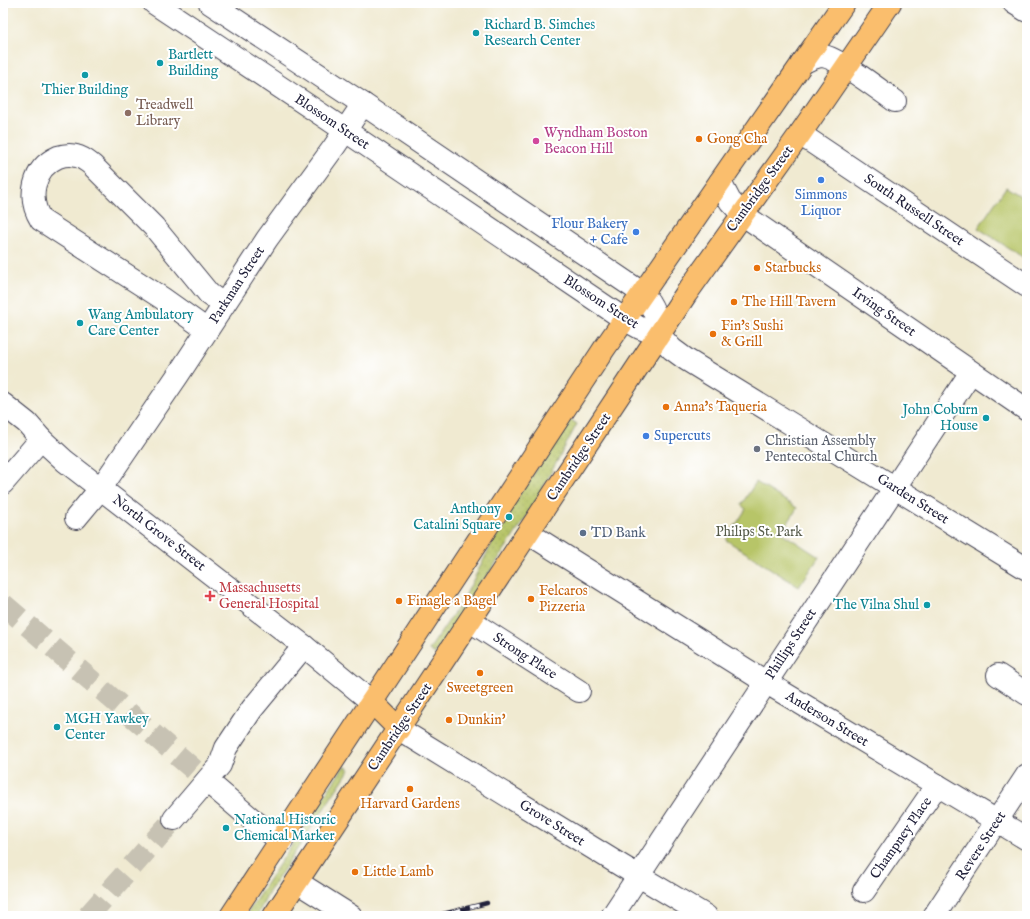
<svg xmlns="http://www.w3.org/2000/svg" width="1030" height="919" viewBox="0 0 1030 919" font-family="'IM FELL English',serif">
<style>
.grass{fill:url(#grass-dots);stroke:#6c7451}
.park{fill:#b7c567;stroke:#6c7451}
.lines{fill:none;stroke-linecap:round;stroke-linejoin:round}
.minor-tunnel{stroke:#c7c2b3;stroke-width:22;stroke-dasharray:22 11;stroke-linecap:butt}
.minor-casing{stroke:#414052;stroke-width:24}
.major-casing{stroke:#414052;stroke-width:24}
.minor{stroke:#fff;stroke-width:22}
.major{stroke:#fabe6d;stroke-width:22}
.rail-casing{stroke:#22223b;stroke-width:4.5}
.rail{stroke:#fff;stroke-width:3;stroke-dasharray:9;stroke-linecap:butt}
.culture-dot{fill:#0f9aa8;stroke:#fff;stroke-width:1.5}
.education-dot{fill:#8d6e63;stroke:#fff;stroke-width:1.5}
.food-dot{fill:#e8710a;stroke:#fff;stroke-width:1.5}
.hotel-dot{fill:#d1479c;stroke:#fff;stroke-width:1.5}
.shop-dot{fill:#3f7fe0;stroke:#fff;stroke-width:1.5}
.worship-dot{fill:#6b7280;stroke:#fff;stroke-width:1.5}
.service-dot{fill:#5c6f8a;stroke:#fff;stroke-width:1.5}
.health-dot{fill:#e0444e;stroke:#fff;stroke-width:1.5}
.labels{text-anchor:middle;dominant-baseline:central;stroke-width:4;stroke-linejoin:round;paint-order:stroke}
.culture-label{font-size:14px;fill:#0d838f;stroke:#fff;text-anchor:start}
.education-label{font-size:14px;fill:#785e54;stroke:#fff;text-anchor:start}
.street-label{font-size:14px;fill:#22223b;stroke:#fff}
.hotel-label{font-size:14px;fill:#b23c85;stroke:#fff;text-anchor:start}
.food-label{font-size:14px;fill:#c56008;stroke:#fff;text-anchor:start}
.shop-label{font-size:14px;fill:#366cbe;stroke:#fff}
.worship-label{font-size:14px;fill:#5b616d;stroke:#fff;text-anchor:start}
.park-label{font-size:14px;fill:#565b4a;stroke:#fff}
.service-label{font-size:14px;fill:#4e5e75;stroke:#fff;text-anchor:start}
.health-label{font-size:14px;fill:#be3a42;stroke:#fff;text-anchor:start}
</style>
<defs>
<pattern id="grass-dots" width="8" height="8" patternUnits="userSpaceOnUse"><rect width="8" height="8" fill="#b7c567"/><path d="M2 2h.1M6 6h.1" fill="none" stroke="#9da95a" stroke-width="1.8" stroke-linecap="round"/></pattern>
</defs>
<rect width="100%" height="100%" fill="#fff"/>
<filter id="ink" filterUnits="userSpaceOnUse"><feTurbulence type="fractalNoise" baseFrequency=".025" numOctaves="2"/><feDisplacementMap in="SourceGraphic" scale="8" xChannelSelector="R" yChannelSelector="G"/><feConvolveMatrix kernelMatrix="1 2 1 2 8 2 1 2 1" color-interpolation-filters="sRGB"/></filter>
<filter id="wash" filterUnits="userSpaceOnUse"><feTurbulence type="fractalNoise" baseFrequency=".012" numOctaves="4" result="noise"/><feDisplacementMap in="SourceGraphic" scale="16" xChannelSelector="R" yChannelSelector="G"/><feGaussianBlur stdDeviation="0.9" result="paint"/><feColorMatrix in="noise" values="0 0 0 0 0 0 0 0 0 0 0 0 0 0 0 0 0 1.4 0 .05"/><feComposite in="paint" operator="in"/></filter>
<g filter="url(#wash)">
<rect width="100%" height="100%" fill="#f0ead1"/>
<g class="grass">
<path d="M570 419 577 424 531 510 435 654 429 650 464 598 508 512Z"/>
<path d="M344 766 350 769 269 892 257 916H245Z"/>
</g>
<g class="park">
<path d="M1006 187 1027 200V260L978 228Z"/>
<path d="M756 482 797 508 782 533 819 557 799 587 726 540 746 509 741 505Z"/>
</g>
</g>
<g filter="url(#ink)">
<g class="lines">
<g class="minor-tunnel">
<path d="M3 604 207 781"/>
<path d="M88 916 174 819"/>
</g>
<g class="minor-casing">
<g id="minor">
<path d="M154 3 328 119 624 319 640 328 659 335 672 349 687 360 1027 569"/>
<path d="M210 3 363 104 642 293C653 305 658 319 659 335"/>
<path d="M1014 3 1027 11"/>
<path d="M802 63C809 60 815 56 823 56 838 58 881 91 895 101"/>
<path d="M800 134 1027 286"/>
<path d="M720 182 730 201 742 214 1027 410"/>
<path d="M207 330 162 298 41 220C27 198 33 168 58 157 64 155 70 154 76 156 82 157 87 161 92 165L154 227 209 294 223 304"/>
<path d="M3 404 27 423 41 439 65 461 304 646 372 702"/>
<path d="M3 483 41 439"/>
<path d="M76 518 101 488 178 375 267 239 334 147 363 104"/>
<path d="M528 533 777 689 1027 839"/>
<path d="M470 621 579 691"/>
<path d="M998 675 1027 694"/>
<path d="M399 729 622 866 706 916"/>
<path d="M207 781 254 821 282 841"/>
<path d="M174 819 220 765 226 748 252 709 304 646"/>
<path d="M297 882 351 916"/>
<path d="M864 891 937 785"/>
<path d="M612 916 971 372"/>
<path d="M934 916 1027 775"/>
</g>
</g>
<g class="major-casing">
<g id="major">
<path d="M372 702 399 729"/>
<path d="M231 916 604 349 844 3"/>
<path d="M274 916 686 294 800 134 890 3"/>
</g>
</g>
<use href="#minor" class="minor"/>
<use href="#major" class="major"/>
<g class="rail-casing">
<path id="rail" d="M435 916 487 903"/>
</g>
<use href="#rail" class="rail"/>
</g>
</g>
<g class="culture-dot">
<circle cx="476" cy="33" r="4"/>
<circle cx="160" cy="63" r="4"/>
<circle cx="85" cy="75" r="4"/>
<circle cx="80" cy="323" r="4"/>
<circle cx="986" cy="418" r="4"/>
<circle cx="509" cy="517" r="4"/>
<circle cx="927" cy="605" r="4"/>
<circle cx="57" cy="727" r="4"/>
<circle cx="226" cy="828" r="4"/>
</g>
<circle class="education-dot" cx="128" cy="113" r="4"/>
<g class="food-dot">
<circle cx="699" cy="139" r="4"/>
<circle cx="757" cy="268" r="4"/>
<circle cx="734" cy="302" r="4"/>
<circle cx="713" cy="334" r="4"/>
<circle cx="666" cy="407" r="4"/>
<circle cx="531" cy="599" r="4"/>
<circle cx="399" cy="601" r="4"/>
<circle cx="480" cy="673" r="4"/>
<circle cx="449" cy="720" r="4"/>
<circle cx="410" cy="789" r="4"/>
<circle cx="355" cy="872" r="4"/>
</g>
<circle class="hotel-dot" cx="536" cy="141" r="4"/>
<g class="shop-dot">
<circle cx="821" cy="180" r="4"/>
<circle cx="636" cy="232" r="4"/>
<circle cx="646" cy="436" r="4"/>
</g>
<circle class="worship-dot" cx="757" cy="449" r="4"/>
<circle class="service-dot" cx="583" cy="533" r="4"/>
<path class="health-dot" d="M208 590h4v4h4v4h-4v4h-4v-4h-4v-4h4z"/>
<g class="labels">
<g class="culture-label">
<text x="484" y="25">Richard B. Simches<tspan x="484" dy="16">Research Center</tspan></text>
<text x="168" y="55">Bartlett<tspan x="168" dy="16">Building</tspan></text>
<text x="85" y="90" text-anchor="middle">Thier Building</text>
<text x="88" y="315">Wang Ambulatory<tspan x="88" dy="16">Care Center</tspan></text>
<text x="978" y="410" text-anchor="end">John Coburn<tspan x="978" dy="16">House</tspan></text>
<text x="501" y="509" text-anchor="end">Anthony<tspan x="501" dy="16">Catalini Square</tspan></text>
<text x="919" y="605" text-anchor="end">The Vilna Shul</text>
<text x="65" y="719">MGH Yawkey<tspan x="65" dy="16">Center</tspan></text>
<text x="234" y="820">National Historic<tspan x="234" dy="16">Chemical Marker</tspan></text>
</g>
<g class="education-label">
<text x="136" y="105">Treadwell<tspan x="136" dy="16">Library</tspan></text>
</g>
<g class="street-label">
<text transform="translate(332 122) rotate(34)">Blossom Street</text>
<text transform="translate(760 189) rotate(-54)">Cambridge Street</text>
<text transform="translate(914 210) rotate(34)">South Russell Street</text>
<text transform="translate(237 285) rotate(-57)">Parkman Street</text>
<text transform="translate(601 302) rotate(33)">Blossom Street</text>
<text transform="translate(884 312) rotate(35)">Irving Street</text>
<text transform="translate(579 457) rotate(-56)">Cambridge Street</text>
<text transform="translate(913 499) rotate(32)">Garden Street</text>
<text transform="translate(159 533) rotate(38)">North Grove Street</text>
<text transform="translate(791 644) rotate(-57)">Phillips Street</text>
<text transform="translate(525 656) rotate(33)">Strong Place</text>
<text transform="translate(827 719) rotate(31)">Anderson Street</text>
<text transform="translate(400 727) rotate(-56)">Cambridge Street</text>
<text transform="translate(552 823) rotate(32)">Grove Street</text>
<text transform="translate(901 838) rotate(-55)">Champney Place</text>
<text transform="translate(981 846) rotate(-57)">Revere Street</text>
</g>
<g class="hotel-label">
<text x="544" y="133">Wyndham Boston<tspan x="544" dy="16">Beacon Hill</tspan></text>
</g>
<g class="food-label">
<text x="707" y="139">Gong Cha</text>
<text x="765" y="268">Starbucks</text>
<text x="742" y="302">The Hill Tavern</text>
<text x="721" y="326">Fin's Sushi<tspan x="721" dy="16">&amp; Grill</tspan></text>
<text x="674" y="407">Anna's Taqueria</text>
<text x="539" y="591">Felcaros<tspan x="539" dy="16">Pizzeria</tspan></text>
<text x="407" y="601">Finagle a Bagel</text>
<text x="480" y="688" text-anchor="middle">Sweetgreen</text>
<text x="457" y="720">Dunkin'</text>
<text x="410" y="804" text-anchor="middle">Harvard Gardens</text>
<text x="363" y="872">Little Lamb</text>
</g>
<g class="shop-label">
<text x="821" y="195">Simmons<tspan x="821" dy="16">Liquor</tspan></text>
<text x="628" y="224" text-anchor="end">Flour Bakery<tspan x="628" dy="16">+ Cafe</tspan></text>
<text x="654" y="436" text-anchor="start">Supercuts</text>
</g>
<g class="worship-label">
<text x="765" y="441">Christian Assembly<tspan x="765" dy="16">Pentecostal Church</tspan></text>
</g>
<g class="park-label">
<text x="759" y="532">Philips St. Park</text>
</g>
<g class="service-label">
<text x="591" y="533">TD Bank</text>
</g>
<g class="health-label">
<text x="219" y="588">Massachusetts<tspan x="219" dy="16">General Hospital</tspan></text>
</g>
</g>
<rect width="1030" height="919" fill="none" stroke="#fff" stroke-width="16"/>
</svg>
